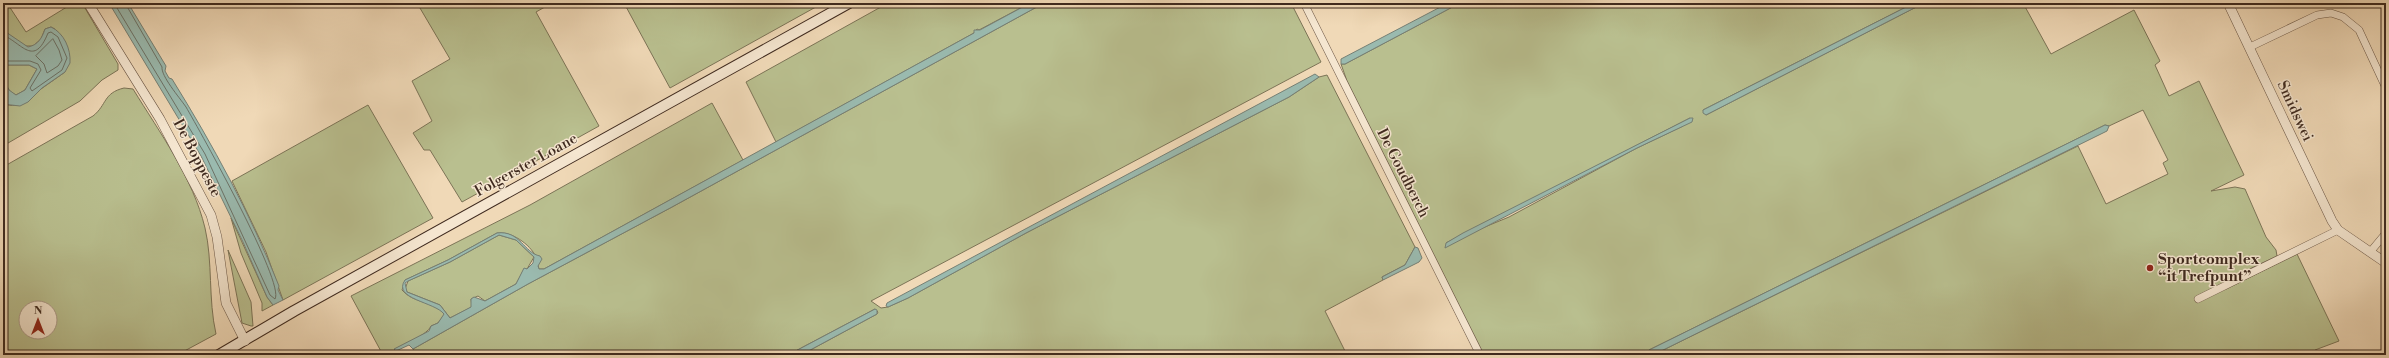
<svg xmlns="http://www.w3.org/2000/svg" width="2389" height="358" viewBox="0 0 2389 358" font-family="'Libre Bodoni',serif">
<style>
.green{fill:#b9bf8f;stroke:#7c7457;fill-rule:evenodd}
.water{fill:#9abaaf;stroke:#768075;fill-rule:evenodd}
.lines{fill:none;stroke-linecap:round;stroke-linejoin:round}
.shore{stroke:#6c7267;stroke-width:1}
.minor-casing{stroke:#6b5645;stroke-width:8}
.tertiary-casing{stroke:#6b5645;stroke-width:10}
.secondary-casing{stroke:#3f2a1f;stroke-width:12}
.minor{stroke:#f5e6d0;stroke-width:7}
.tertiary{stroke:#f5e6d0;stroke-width:9}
.secondary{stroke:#f5e6d0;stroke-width:10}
.poi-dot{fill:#8f2418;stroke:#f5e6d0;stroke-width:1.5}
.labels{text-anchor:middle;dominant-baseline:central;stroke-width:3;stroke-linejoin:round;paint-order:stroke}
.street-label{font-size:15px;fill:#3f2a1f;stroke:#f5e6d0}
.poi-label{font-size:15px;font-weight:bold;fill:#3f2a1f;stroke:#f5e6d0;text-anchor:start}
</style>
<rect width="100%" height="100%" fill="#f0d9b7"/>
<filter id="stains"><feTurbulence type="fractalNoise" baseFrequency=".005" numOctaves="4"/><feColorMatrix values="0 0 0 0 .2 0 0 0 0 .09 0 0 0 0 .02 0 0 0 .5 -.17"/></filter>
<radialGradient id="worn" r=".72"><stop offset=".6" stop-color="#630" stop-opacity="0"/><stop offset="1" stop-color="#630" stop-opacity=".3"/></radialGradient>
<g class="green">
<path d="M3 3H7L26 32 70 5 69 3H82L118 64V70L102 80 80 101 3 146V104C22 109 28 101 41 89 49 83 57 78 65 72L55 29 51 27 45 29 41 39 33 46H24L3 30Z"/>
<path d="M417 3H552L536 12 599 126 462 202 430 150H424L413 133 432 121 412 81 450 59Z"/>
<path d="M624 3H823L670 88Z"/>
<path d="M888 3H1030L979 30 977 29 974 33 776 142 746 82Z"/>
<path d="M1044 3H1291L1321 62 871 301 881 308 888 307 908 298 1026 233 1289 97 1319 77 1327 75 1415 247 1405 265 1382 277 1383 280 1325 311 1347 355H1236L1234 353 1230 355H801L877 314 878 312 875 309 788 355H416L413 349 528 284 672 207Z"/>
<path d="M1460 3H1914L1703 110 1706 115 1924 3H2023L2051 54 2134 10 2160 61 2155 65 2169 96 2199 81 2244 175 2211 191 2235 187 2245 189 2266 237 2276 250 2277 256 2222 282 2226 289 2297 254 2339 341 2315 350 2316 355H1653L2078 146 2106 204 2168 174 2163 163 2168 160 2143 110 2109 126 2105 125 1649 350V355H1484L1347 81 1341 64H1345ZM1690 118 1683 126 1637 148 1509 217 1446 243Z"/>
<path d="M3 65H29L37 69 25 90 16 95C4 90 3 76 3 65Z"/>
<path d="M124 88 133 89C160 133 193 178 205 228 213 262 208 299 216 334L177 355H3V167L93 116C107 105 103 93 124 88ZM26 308H50V332H26Z"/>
<path d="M712 103 743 160 544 269H539C538 265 537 260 536 257 530 244 511 231 497 233L448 260 405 280 402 290C412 303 434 301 445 314L438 323 431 326C427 335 405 344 395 349L396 351 383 355 351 296 530 205Z"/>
<path d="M368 105 433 218 283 300 266 252 232 181Z"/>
<path d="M231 218 267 297 273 305 262 311V303L241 253Z"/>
<path d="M499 235 516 240 534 257 527 269H524L516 284 485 301 478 296 471 299 472 307 450 318 440 305 407 292 405 289 408 281 450 262Z"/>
<path d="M228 250 251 302 253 326H251L242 323Z"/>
</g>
<g class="water">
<path d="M109 3H128L166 66 165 71 169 78 172 79C213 145 250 213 279 286L278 290 283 300 273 305 267 297 243 242 201 156Z"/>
<path d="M1030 3H1044L672 207 528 284 413 349 409 345 396 351 394 349 429 331 431 326 438 323 444 314C435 302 392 299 405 280L448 260 497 233C520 230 524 253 540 256L542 259 538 266 539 269H544L974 33V30H980ZM499 235 516 240 534 257 533 263 527 269 524 268 516 284 485 301 474 297 471 299V307L450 318 440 305 407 292 405 283 408 281 450 262Z"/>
<path d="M1448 3H1460L1345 64H1341V59Z"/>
<path d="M1914 3H1924L1706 115 1703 113V110Z"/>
<path d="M51 27C64 33 71 49 70 63L65 72 42 88 28 102 20 106 3 104V78L9 90 16 95 25 90 37 69 29 65H3V30L28 47C38 45 42 38 45 29Z"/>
<path d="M1315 74 1319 77 1289 97 1026 233 908 298 888 307 886 306 887 303Z"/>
<path d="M1690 118H1693L1692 122 1637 148 1445 248 1446 243 1463 233Z"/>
<path d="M2105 125 2109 126 2107 131 1653 355 1648 354 1649 350Z"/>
<path d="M1415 247 1418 248 1422 258 1419 262 1383 280 1382 277 1405 265Z"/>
<path d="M875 309 877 310V314L801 355H788Z"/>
</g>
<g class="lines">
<g class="shore">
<path d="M114 3 205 154 270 295 275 299C285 283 200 131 186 107 179 97 161 76 162 67L125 3"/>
<path d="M3 35C22 43 34 68 48 33L51 32 58 37 67 58 62 70 32 91 30 88 41 70 38 64 30 61H3"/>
<path d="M53 39 59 50 62 60 58 66 47 73 44 64 36 56Z"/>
</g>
<g class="minor-casing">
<g id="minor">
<path d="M1304 3 1480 355"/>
<path d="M2250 47 2317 15 2331 13 2343 17 2359 30 2386 88"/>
<path d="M2371 251 2386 233"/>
<path d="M2198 299 2338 230"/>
</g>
</g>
<g class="tertiary-casing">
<g id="tertiary">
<path d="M88 3 160 119 211 215 217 237 226 303 245 341"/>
<path d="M2228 3 2332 221 2338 230 2386 263"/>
</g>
</g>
<g class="secondary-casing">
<path id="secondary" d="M219 355 294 311 849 3"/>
</g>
<use href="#minor" class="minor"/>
<use href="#tertiary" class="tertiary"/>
<use href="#secondary" class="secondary"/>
</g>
<circle class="poi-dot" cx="2150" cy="268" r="4"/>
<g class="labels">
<g class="street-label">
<text transform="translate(2295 111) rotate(65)">Smidswei</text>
<text transform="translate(197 158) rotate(62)">De Boppeste</text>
<text transform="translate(526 165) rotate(-29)">Folgerster Loane</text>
<text transform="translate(1403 173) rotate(63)">De Goudberch</text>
</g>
<g class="poi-label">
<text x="2158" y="259">Sportcomplex<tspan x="2158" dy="17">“it Trefpunt”</tspan></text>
</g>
</g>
<rect width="2389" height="358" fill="none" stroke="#f0d9b7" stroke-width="16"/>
<rect x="4" y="4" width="2381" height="350" fill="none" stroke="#3f2a1f" stroke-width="2"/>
<rect x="8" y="8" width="2373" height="342" fill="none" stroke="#3f2a1f"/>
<g transform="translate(38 320)"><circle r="19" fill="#f5e6d0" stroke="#ac9b89"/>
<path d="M0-3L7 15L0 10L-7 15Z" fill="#8f2418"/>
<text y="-6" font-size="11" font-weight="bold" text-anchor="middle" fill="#3f2a1f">N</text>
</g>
<rect width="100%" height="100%" filter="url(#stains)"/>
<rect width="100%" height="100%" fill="url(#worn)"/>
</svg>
